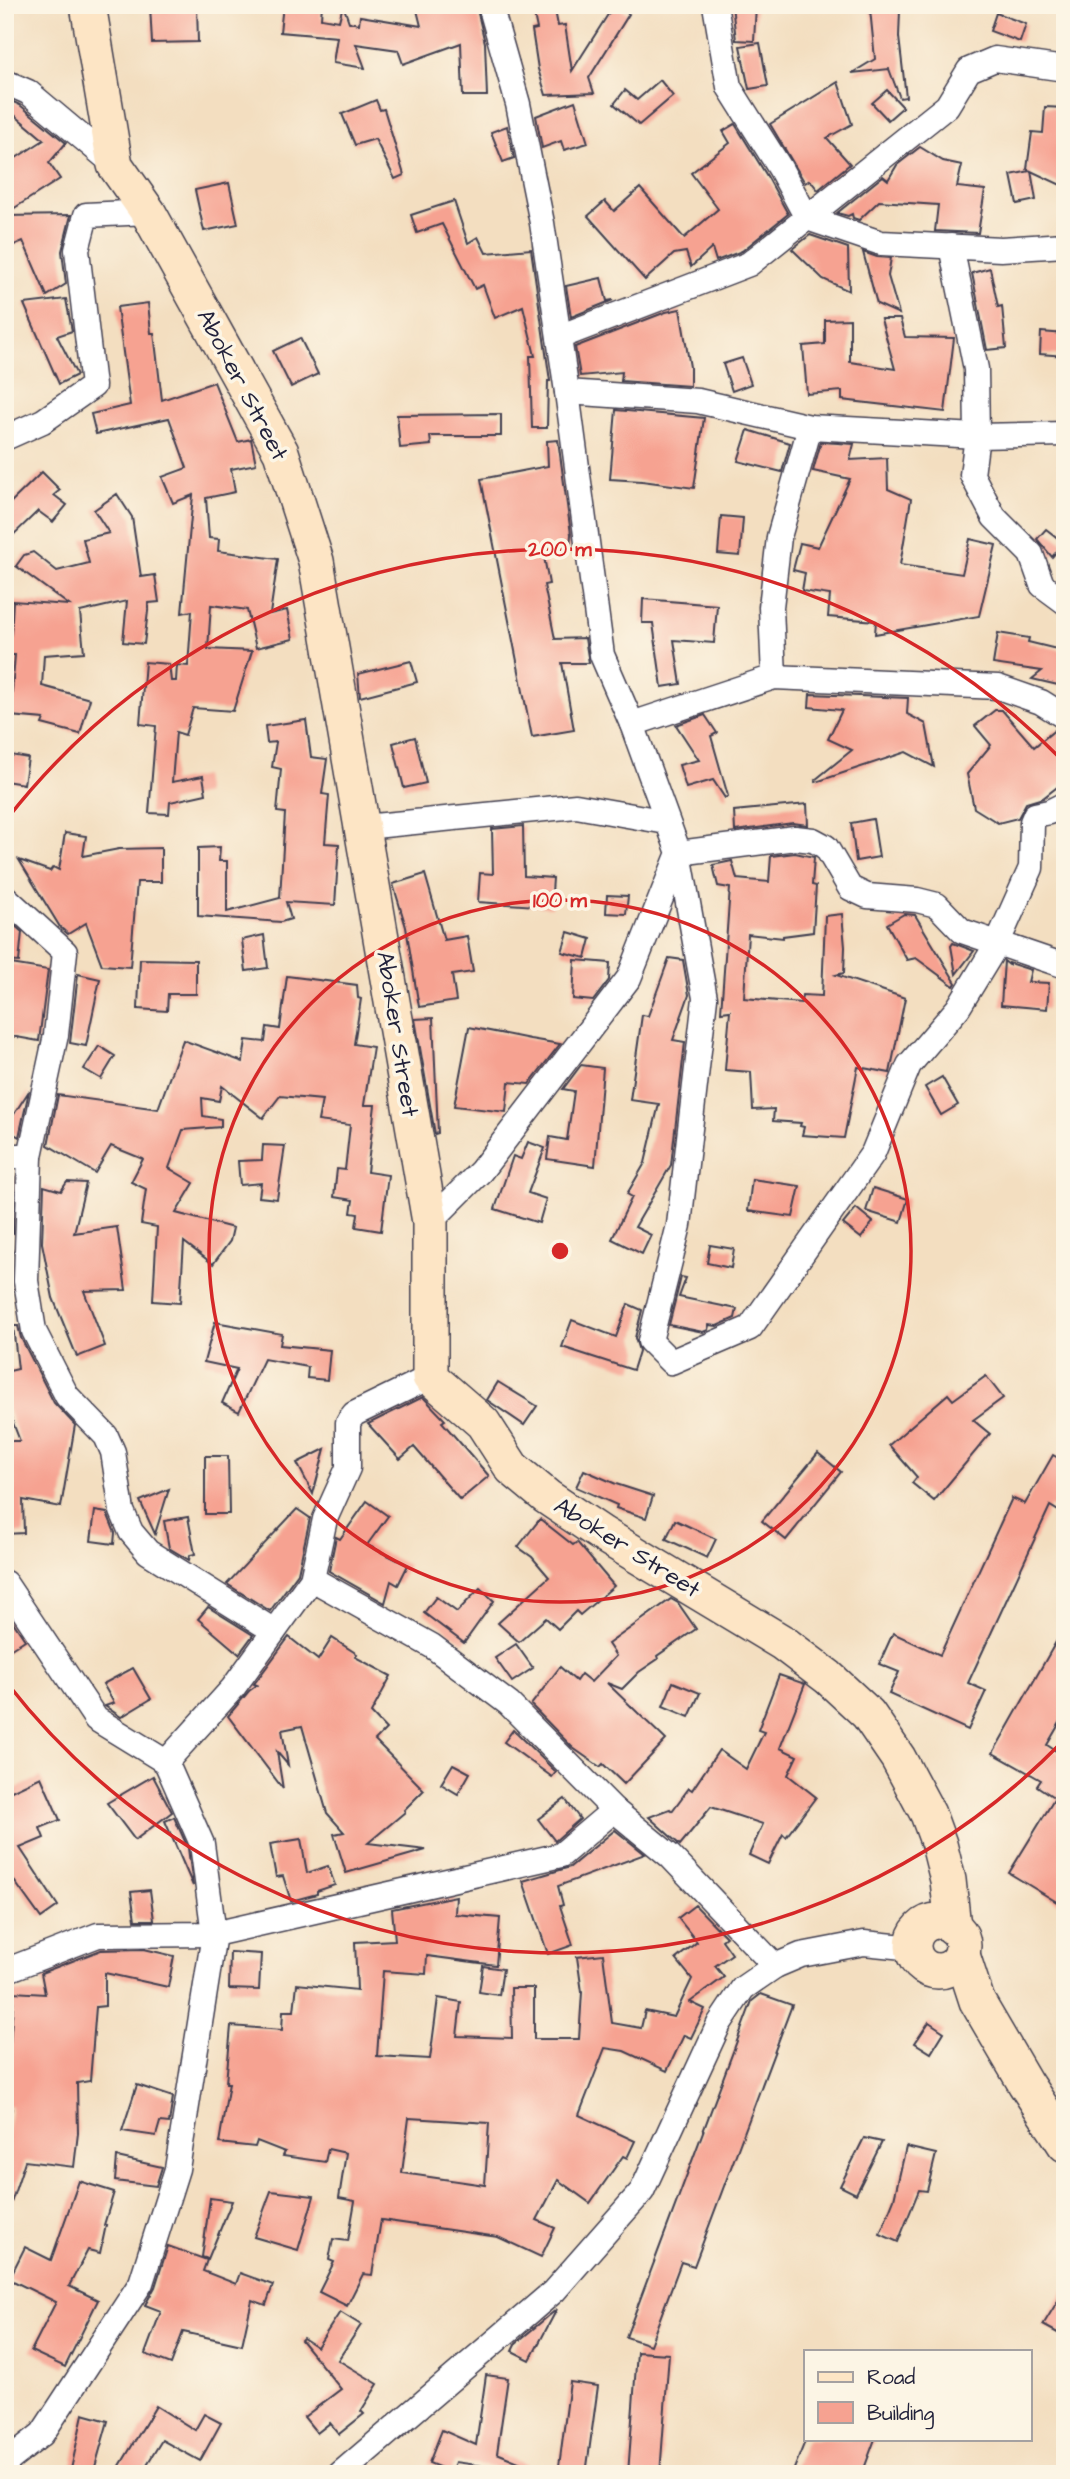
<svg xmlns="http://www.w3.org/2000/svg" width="1070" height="2479" viewBox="0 0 1070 2479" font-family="'Architects Daughter',sans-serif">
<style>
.building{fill:#f6a291;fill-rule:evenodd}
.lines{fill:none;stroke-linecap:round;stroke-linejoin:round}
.street-casing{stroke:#413e4f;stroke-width:27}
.secondary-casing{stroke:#413e4f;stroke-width:38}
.street{stroke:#fff;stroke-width:24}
.secondary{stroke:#fde5c5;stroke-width:35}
.ring{fill:none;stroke:#d62828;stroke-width:3.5}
.labels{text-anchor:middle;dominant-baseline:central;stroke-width:7;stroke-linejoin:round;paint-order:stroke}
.street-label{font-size:24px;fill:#22223b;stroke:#fcf5e5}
.centre{fill:#d62828;stroke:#fcf5e5;stroke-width:3.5}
.ring-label{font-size:21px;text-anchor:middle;font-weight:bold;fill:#d62828;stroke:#fcf5e5;stroke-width:7;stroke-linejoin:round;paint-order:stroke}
</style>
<rect width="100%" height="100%" fill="#fcf5e5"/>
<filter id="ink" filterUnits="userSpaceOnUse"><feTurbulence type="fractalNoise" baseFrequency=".0143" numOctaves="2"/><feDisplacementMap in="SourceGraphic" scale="14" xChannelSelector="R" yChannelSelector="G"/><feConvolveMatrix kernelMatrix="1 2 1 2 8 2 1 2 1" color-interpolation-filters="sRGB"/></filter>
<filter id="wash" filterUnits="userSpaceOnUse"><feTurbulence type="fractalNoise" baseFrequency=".00686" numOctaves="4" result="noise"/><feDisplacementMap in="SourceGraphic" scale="28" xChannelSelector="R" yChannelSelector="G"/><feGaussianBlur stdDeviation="1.57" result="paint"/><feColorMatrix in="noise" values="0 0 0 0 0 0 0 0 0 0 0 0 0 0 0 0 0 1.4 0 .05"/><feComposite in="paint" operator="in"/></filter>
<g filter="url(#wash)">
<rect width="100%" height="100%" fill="#f3dec0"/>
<g id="blocks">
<g class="building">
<path d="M150 5 197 6 198 42 152 43Z"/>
<path d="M283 5H322L321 18 339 21 343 5 349 22 359 24 360 16 421 26 417 10 432 5H476L485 43 487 96H463L461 43 403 64 398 50 356 44 365 68 333 63 337 37 280 32Z"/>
<path d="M532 5H554L558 26 565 25 572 71 614 5 629 14 589 78 594 93 546 95 538 69 532 30 537 29Z"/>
<path d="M732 5H756L754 41 736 40Z"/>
<path d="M870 9 900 10 899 37 906 97 900 98 889 69 852 73 875 59Z"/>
<path d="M996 13 1026 24 1020 42 990 31Z"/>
<path d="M760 43 768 86 749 89 740 46Z"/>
<path d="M660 80 673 96 639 125 614 104 625 90 637 100Z"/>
<path d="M838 82 852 124 827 138 850 164 818 190 810 180 805 183 770 124Z"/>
<path d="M887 90 903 107 888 120 872 103Z"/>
<path d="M9 100 20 105 66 143 49 163 60 179 5 214V165L44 140 5 107Z"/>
<path d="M376 100 380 110 384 109 404 175 395 179 375 139 355 145 342 114Z"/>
<path d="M575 101 588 143 564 150 561 141 542 148 536 116Z"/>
<path d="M1045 107 1065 108V187L1031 171 1036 200 1017 204 1011 175 1030 171 1027 169 1032 132 1043 133Z"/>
<path d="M735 124 767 176 788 214 742 251 716 261 712 248 691 267 686 252 674 254 645 280 588 216 605 201 614 211 640 188 684 238 718 209 691 173 730 143 723 131Z"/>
<path d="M507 126 514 158 503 162 491 132Z"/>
<path d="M920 147 943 161 962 165 957 187 985 190 978 233 935 231 938 205 879 201 859 220 853 218 852 214 848 216 837 213 883 176 888 180 897 165Z"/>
<path d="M229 183 238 224 204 231 195 190Z"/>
<path d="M454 201 468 243 478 237 486 253 531 249 550 381H548L547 428H532L530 356H535L523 306 495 318 483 285 475 289 442 224 417 233 411 215Z"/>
<path d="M71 215 62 251 66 284 47 296 23 241 5 249V216Z"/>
<path d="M810 235 848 248 849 291 823 279 792 249Z"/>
<path d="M863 252 877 257 891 258 888 276 899 314 877 304Z"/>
<path d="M990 268 998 307 1002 306 1006 348 987 350 972 273Z"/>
<path d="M601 278 607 301 613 300 571 317 566 286Z"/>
<path d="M66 299 72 331 57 336 77 375 59 384 24 304Z"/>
<path d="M148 303 151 333H154L162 400 214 382 238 442 251 439 256 464 231 469 235 492 206 498 209 538 219 539 218 551 278 559 270 614 287 610 293 639 256 648 247 610 211 605 208 649 252 651 233 711 193 708 185 735 176 732 172 782 203 776 206 794 170 802 169 814 149 813 156 726 140 724 145 662 169 664 171 681H176L177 665 188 666 192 611 182 613 193 495 173 503 162 477 187 468 169 418 96 434 91 414 130 405 117 307Z"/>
<path d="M680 309 690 367V386L621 381 622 372 580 376 575 347 666 312Z"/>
<path d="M850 319V362L895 369 881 319H900L905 337 954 338 945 412 842 400V391L807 394 803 346 825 344V320Z"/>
<path d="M1041 332 1065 334V356L1040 354Z"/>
<path d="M300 338 318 374 291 387 273 351Z"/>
<path d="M742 358 751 384 732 391 723 364Z"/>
<path d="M616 410 704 418 694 488 642 481 610 479Z"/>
<path d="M501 414V436H430L431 445 400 448 397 415Z"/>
<path d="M748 430 790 443 782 472 738 461Z"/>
<path d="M558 440 571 534 570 548 542 546 549 584 544 585 555 639 585 638 589 663H562L574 730 532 737 481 479 548 466 547 441Z"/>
<path d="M821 442 854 444 850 460 887 458 888 489 911 499 900 565 962 574 970 539 996 545 979 616 875 634 876 621 828 617 830 595 802 591 805 573 793 570 800 543 818 547 850 479 813 471Z"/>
<path d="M42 472 60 490 54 495 67 505 53 522 38 511 5 543V508Z"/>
<path d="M117 494 132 517 141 577 155 575 159 602 149 603 144 644 123 642 127 601 80 612 84 652 44 655 42 686 90 699 80 734 42 724 44 719 10 716 15 655H10L13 601 69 605 16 566 24 555 33 552 57 571 89 563 83 539 109 533 94 510Z"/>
<path d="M721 516 743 518 740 556 718 554Z"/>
<path d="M1046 529 1064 543 1052 557 1037 539Z"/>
<path d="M643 599 717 605 714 643 674 640 681 684 662 687 653 623H642Z"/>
<path d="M998 633 1029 638 1028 642 1065 651V672L1061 671 1058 685 1032 679 1042 671 993 664Z"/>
<path d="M411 661 417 682 360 697 358 674Z"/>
<path d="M810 694 908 698 907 714 926 724 934 767 906 752 816 782 815 780 852 750 828 739 842 710 809 707Z"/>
<path d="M995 710H1002L1034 747 1056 729 1065 739V781L1043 798 1026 803 1018 818 998 823 974 808 967 774 991 745 975 726Z"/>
<path d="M705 715 717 733 711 736 728 796 725 798 713 780 686 788 679 765 699 760 676 725Z"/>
<path d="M306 720 311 757 327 759 322 794 329 795 325 843 339 844 335 905 286 902 291 919 281 922 198 916V848L220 847 219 861H227V912L280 898 285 813 277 812 281 769 272 767 276 742 267 743 265 726Z"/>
<path d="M415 737 426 783 404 788 393 743Z"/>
<path d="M5 754 28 758 24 784 5 781Z"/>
<path d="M807 804 808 825 793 823 735 831 734 811Z"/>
<path d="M873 819 879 857 856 861 851 823Z"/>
<path d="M523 826 524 876 553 878 551 907 478 902 480 873 493 874 492 829Z"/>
<path d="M65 833 86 836 83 856 119 849 161 848V882H137L130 967 102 965 86 923 68 934 60 927 19 860 50 871 53 867 59 870Z"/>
<path d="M795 853 814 857 812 885 816 886 813 932 783 936V938L748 934 744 998 801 1003 802 995 822 996 825 916 842 914 845 947 844 973 836 975 905 998 890 1073 858 1067 844 1138 802 1135 804 1127 800 1126 801 1123 773 1121 774 1109 753 1110 751 1072 725 1070 730 1011 721 1012 730 888 718 886 713 865 732 861 737 879 769 882 771 856Z"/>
<path d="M425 874 444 940 467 936 473 972 452 975 456 1001 419 1007 406 927 393 884Z"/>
<path d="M607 895 628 896 626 914 606 913Z"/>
<path d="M904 914 915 915 956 983 954 986 916 958 907 960 887 924Z"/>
<path d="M5 917 22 932 19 962 5 961Z"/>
<path d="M568 932 591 939 586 958 562 952Z"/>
<path d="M264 935 268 968 246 971 242 940Z"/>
<path d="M953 943 974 951 956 974 951 946Z"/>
<path d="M669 958 683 960 689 995 673 1040 685 1042 671 1165 635 1227 651 1235 642 1254 612 1239 632 1197 627 1194 645 1163 659 1104 630 1100 642 1015 648 1016Z"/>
<path d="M140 959 196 960V994H168L167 1011 138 1009Z"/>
<path d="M575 960 610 963 609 980 593 1001 573 999Z"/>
<path d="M1004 961 1009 965V963L1031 970 1028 982 1049 983 1047 1009 1001 1005Z"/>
<path d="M5 963 48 970 39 1041 5 1035Z"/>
<path d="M78 974 100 979 86 1046 70 1043Z"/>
<path d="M287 976 357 985 358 998 361 999 354 1044 373 1047 364 1105H375L367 1172 388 1175 381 1231 356 1227 358 1214 351 1213 353 1200 334 1197 337 1169 345 1170 350 1125 318 1121 322 1100 280 1096 263 1118 222 1086 219 1101 202 1098 203 1116 221 1119V1127L183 1130 169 1168 194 1183 176 1213 233 1228 230 1241 213 1264 184 1242 180 1303 153 1301 157 1227 141 1224 146 1189 131 1182 143 1159 111 1146 95 1173 48 1145 58 1095 158 1109 183 1040 243 1062 246 1040 265 1042 267 1027 280 1029Z"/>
<path d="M433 1018 438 1133 435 1134 415 1019Z"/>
<path d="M469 1027 530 1039 560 1044 529 1084 509 1082 506 1112 454 1106Z"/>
<path d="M99 1046 115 1056 101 1079 84 1069Z"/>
<path d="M581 1065 603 1068 595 1166 547 1159 550 1137 567 1140 574 1091 563 1089Z"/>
<path d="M942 1077 958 1105 941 1115 925 1087Z"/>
<path d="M29 1091 19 1137 5 1128Z"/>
<path d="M528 1142 545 1148 528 1193 546 1199 539 1223 495 1209 513 1156 521 1159Z"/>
<path d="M263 1145 285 1146 277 1199 259 1197 261 1183 240 1185 238 1161 262 1160Z"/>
<path d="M5 1177 14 1178 13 1233 5 1235Z"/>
<path d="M752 1179 800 1186 793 1217 748 1211Z"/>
<path d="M67 1182 86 1183 74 1233 117 1227 126 1290 84 1291 105 1346 77 1357 53 1298 42 1243 44 1186 61 1191Z"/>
<path d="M873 1188 908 1199 901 1222 866 1211Z"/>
<path d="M856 1208 873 1222 861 1238 843 1224Z"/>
<path d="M710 1245 734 1249 731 1268 707 1263Z"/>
<path d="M681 1277 686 1278 679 1297 737 1309 735 1318 717 1326 709 1325 708 1330 703 1332 669 1325Z"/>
<path d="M628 1304 642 1310 635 1338 639 1351 633 1370 562 1347 572 1320 616 1337Z"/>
<path d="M215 1322 282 1334 280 1345 330 1350 327 1380 307 1378 308 1367 264 1359 239 1412 222 1403 237 1369 204 1362Z"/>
<path d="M13 1326H18L21 1338 54 1403 75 1425 61 1507 23 1500 24 1533 5 1534V1441H20L5 1402V1372L18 1369Z"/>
<path d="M986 1376 1003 1398 973 1420 990 1434 934 1501 912 1483 917 1477 889 1445 948 1394 953 1400Z"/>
<path d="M498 1382 537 1406 524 1425 487 1400Z"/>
<path d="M423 1397 445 1420 442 1422 489 1476 460 1500 414 1447 400 1459 368 1424Z"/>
<path d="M325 1449 313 1494 297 1463Z"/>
<path d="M818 1453 841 1472 786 1540 762 1521Z"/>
<path d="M1053 1455 1065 1462V1515L1050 1506 968 1683 986 1691 968 1730 889 1694 899 1672 879 1664 893 1633 940 1655 1012 1498 1025 1504Z"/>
<path d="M205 1456H228L229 1514H205Z"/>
<path d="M584 1470 616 1484 653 1496 646 1518 616 1508 617 1505 576 1487Z"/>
<path d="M169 1489 155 1534 140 1501Z"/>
<path d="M367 1501 388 1516 367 1545 408 1565 398 1585 391 1581 385 1603 329 1571 336 1537 340 1539Z"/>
<path d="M297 1509 310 1518 298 1573 270 1611 227 1584Z"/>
<path d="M95 1511 107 1513 115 1533 114 1544 91 1541Z"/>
<path d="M188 1517 195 1554 190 1555 189 1560 169 1548 164 1521Z"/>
<path d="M540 1519 573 1545 577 1542 614 1586 580 1615 576 1611 558 1629 546 1618 519 1642 498 1623 549 1577 532 1557 518 1547Z"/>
<path d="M675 1520 716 1539 707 1558 666 1539Z"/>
<path d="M480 1588 494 1601 464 1643 424 1613 436 1597 457 1612Z"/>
<path d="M671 1599 678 1603 696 1629 657 1656 658 1659 639 1672 622 1689 607 1683 666 1740 624 1784 603 1764 600 1767 573 1748 531 1705 560 1667 576 1681 581 1674 591 1682 616 1656 608 1644Z"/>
<path d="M208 1607 253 1635 239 1654 198 1619Z"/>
<path d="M5 1610 25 1640 5 1653Z"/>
<path d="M1065 1626V1714L1047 1745 1065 1757V1907L1009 1873 1055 1798 1037 1786 1041 1780 993 1753Z"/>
<path d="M289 1637 318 1660 332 1638 357 1654 355 1657 391 1676 371 1713 386 1729 375 1740 424 1790 404 1810 405 1812 368 1843 426 1850 346 1873 334 1834 344 1832 327 1813 302 1726 282 1730 288 1765 277 1752 283 1789 228 1716 249 1691 257 1685 254 1684Z"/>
<path d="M516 1644 533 1668 512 1682 495 1658Z"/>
<path d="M133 1668 151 1699 121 1717 105 1706 114 1703 103 1684Z"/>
<path d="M779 1675 805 1684 780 1748 797 1756 788 1775 816 1797 786 1837 783 1834 768 1864 749 1855 763 1824 711 1807 680 1845 649 1817 670 1809 672 1811 689 1788 692 1790 719 1750 746 1769 764 1732 758 1730Z"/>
<path d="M673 1682 700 1693 689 1717 663 1706Z"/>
<path d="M513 1730 556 1772 552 1777 504 1742Z"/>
<path d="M453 1764 470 1773 458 1794 441 1784Z"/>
<path d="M153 1776 172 1812 135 1840 107 1803Z"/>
<path d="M41 1777 60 1820 40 1828 44 1838 20 1848 58 1906 41 1918 5 1868V1794Z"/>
<path d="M565 1799 580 1819 555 1841 538 1819Z"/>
<path d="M174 1817 188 1848 193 1886 165 1821Z"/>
<path d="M615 1830 645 1854 558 1886 563 1905 560 1906 573 1945 548 1954 523 1881 570 1867Z"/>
<path d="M301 1839 307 1873 328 1866 335 1885 317 1891V1894L291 1901 283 1876 276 1877 270 1844Z"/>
<path d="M150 1890 154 1920H135L131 1892Z"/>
<path d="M456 1896 455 1914 500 1918 496 1965 427 1956 426 1974 383 1971 377 2056 430 2059 438 1998 461 2002 457 2036 512 2038 511 1988H534V2039H579L582 1992 577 1957 603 1954 612 2023 641 2028 645 2011 674 2017 692 1979 676 1959 697 1942 678 1918 695 1905 726 1937 722 1940 732 1954 715 1966 724 1977 690 2002 705 2009 691 2038 684 2035 667 2071 624 2051 605 2048 579 2115 635 2141 627 2158 623 2156 590 2203 558 2180 537 2220 555 2228 541 2257 498 2237 381 2220 372 2275 363 2274 347 2306 319 2292 334 2262 329 2260 333 2239 348 2241 355 2201 339 2198 346 2153 328 2149 325 2162 283 2156 285 2152 257 2141 255 2147 219 2143 229 2083H226L231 2026 282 2030 283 2011H294L297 1984 357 1990 355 1942 395 1940 392 1909ZM409 2118 489 2123 485 2185 402 2173Z"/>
<path d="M144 1949 174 1956 168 1987 105 1973V2006L96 2007 90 2081 77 2083 78 2133 74 2167 25 2161 9 2209 5 2208V2145L12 2106 5 2105V2057H9L14 1992 45 1994 41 1973 101 1950Z"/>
<path d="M230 1952 261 1954 259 1990 229 1989Z"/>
<path d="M483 1966 503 1969 499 1995 479 1992Z"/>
<path d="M761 1994 792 2005 694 2266 681 2262 650 2345 626 2337 752 2001Z"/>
<path d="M929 2022 944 2032 931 2053 915 2043Z"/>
<path d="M137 2085 173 2097 169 2123 160 2122 156 2136 122 2131Z"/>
<path d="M864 2138 882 2142 856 2194 840 2186Z"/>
<path d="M906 2147 936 2154 927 2191 919 2190 898 2242 880 2234 894 2199Z"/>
<path d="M117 2157 162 2167 156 2186 115 2181Z"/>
<path d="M79 2181 114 2192 104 2225H106L100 2253 88 2250 69 2286 98 2300 65 2367 31 2351 56 2302 9 2279 25 2247 51 2260Z"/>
<path d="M271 2191 314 2196 298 2250 254 2237Z"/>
<path d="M210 2198 232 2201 208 2259 202 2257Z"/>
<path d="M168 2246 207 2260 203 2271 236 2284 240 2273 273 2285 266 2305 252 2300 242 2345 183 2332 171 2364 145 2354 161 2311 145 2305 155 2287Z"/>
<path d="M1065 2289V2337L1043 2325Z"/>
<path d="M557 2309 530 2360 512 2351 516 2343Z"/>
<path d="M340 2312 361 2325 338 2360 378 2384 361 2411 364 2414 339 2434 330 2423 317 2433 304 2417 341 2389 301 2340 303 2338 317 2347Z"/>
<path d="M637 2352 669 2354 660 2474H628Z"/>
<path d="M486 2375 508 2378 497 2453 526 2465 525 2472 455 2462 451 2472 429 2463 442 2430 476 2445Z"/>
<path d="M570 2382 598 2386 586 2474H558Z"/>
<path d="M156 2406 195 2430 204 2414 221 2423 200 2461 162 2440 141 2474H115Z"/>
<path d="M83 2414 108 2421 93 2474H70Z"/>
<path d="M806 2439H875L862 2474H792Z"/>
</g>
</g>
</g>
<g filter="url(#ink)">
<use href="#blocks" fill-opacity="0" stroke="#413e4f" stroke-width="2"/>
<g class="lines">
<g class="street-casing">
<g id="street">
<path d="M715 5 729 87 780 168 807 218 881 243 1001 249 1065 245"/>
<path d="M5 82 28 92 115 165"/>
<path d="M951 246 976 369 977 436 972 475 994 517 1031 554 1042 585 1065 602"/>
<path d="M559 337 749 264 947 106 969 70 995 59 1065 69"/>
<path d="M567 392 698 401 810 427 977 436 1065 434"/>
<path d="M5 438 43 421 93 386 77 250 86 215 148 212"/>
<path d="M774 677 771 607 779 537 810 427"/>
<path d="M632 724 774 677 998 687 1041 702 1065 717"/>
<path d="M1065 804 1049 812 1035 815 1032 822 1031 868 997 944 958 1008 909 1065 873 1153 750 1328 671 1362 650 1341 679 1225 705 998 679 853 795 838 813 840 826 847 850 888 867 896 917 900 937 905 962 931 1065 966"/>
<path d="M364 827 576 806 667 822"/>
<path d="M5 897 65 952 56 1035 30 1156 26 1281 34 1331 67 1396 106 1436 113 1452 122 1511 131 1532 148 1552 274 1631"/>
<path d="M5 1156H30"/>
<path d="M430 1222 481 1171 629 978 679 853 632 724 602 655 567 392 542 223 518 104 490 5"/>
<path d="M312 1579 432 1646 509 1704 614 1810"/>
<path d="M5 1583 96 1719 166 1762"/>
<path d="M5 1971 98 1935 214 1934 561 1855 614 1810 670 1856 775 1966"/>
<path d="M5 2463 42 2434 141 2283 177 2169 214 1934 202 1844 166 1762 233 1688 312 1579 325 1519 348 1468V1422L354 1414 430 1377"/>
<path d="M340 2474 554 2291 642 2191 719 2024 743 1988 775 1966 801 1955 864 1943 914 1948"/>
</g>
</g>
<g class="secondary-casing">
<g id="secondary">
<path d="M88 5 115 165 148 212 281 452 316 561 430 1222V1377L483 1423 512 1468 547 1497 602 1534 783 1643 828 1677 868 1714 898 1758 928 1814 939 1844 948 1880 953 1927"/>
<circle cx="938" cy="1946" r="25"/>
<path d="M962 1955 977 2001 1025 2083 1065 2144"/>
</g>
</g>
<use href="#street" class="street"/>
<use href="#secondary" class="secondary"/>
</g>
</g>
<g class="ring">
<circle cx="560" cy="1251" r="351"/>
<path d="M1061 1743A702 702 0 0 1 7 1683M7 819A702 702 0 0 1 1061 759"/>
</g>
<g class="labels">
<g class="street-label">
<text transform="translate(242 385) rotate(62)">Aboker Street</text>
<text transform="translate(397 1034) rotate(81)">Aboker Street</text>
<text transform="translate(627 1548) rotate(32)">Aboker Street</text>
</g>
</g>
<circle cx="560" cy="1251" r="10" class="centre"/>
<g class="ring-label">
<text x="560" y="556">200 m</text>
<text x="560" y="907">100 m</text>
</g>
<rect width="1070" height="2479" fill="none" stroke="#fcf5e5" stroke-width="28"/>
<rect x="804" y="2350" width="228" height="91" fill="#fcf5e5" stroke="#a5a1a1" stroke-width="2"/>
<rect x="818" y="2372" width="35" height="10" fill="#fde5c5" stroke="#a5a1a1" stroke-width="2"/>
<text x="867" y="2384" font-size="21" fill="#22223b">Road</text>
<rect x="818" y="2402" width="35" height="21" fill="#f6a291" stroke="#a5a1a1" stroke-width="2"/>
<text x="867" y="2420" font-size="21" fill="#22223b">Building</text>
</svg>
